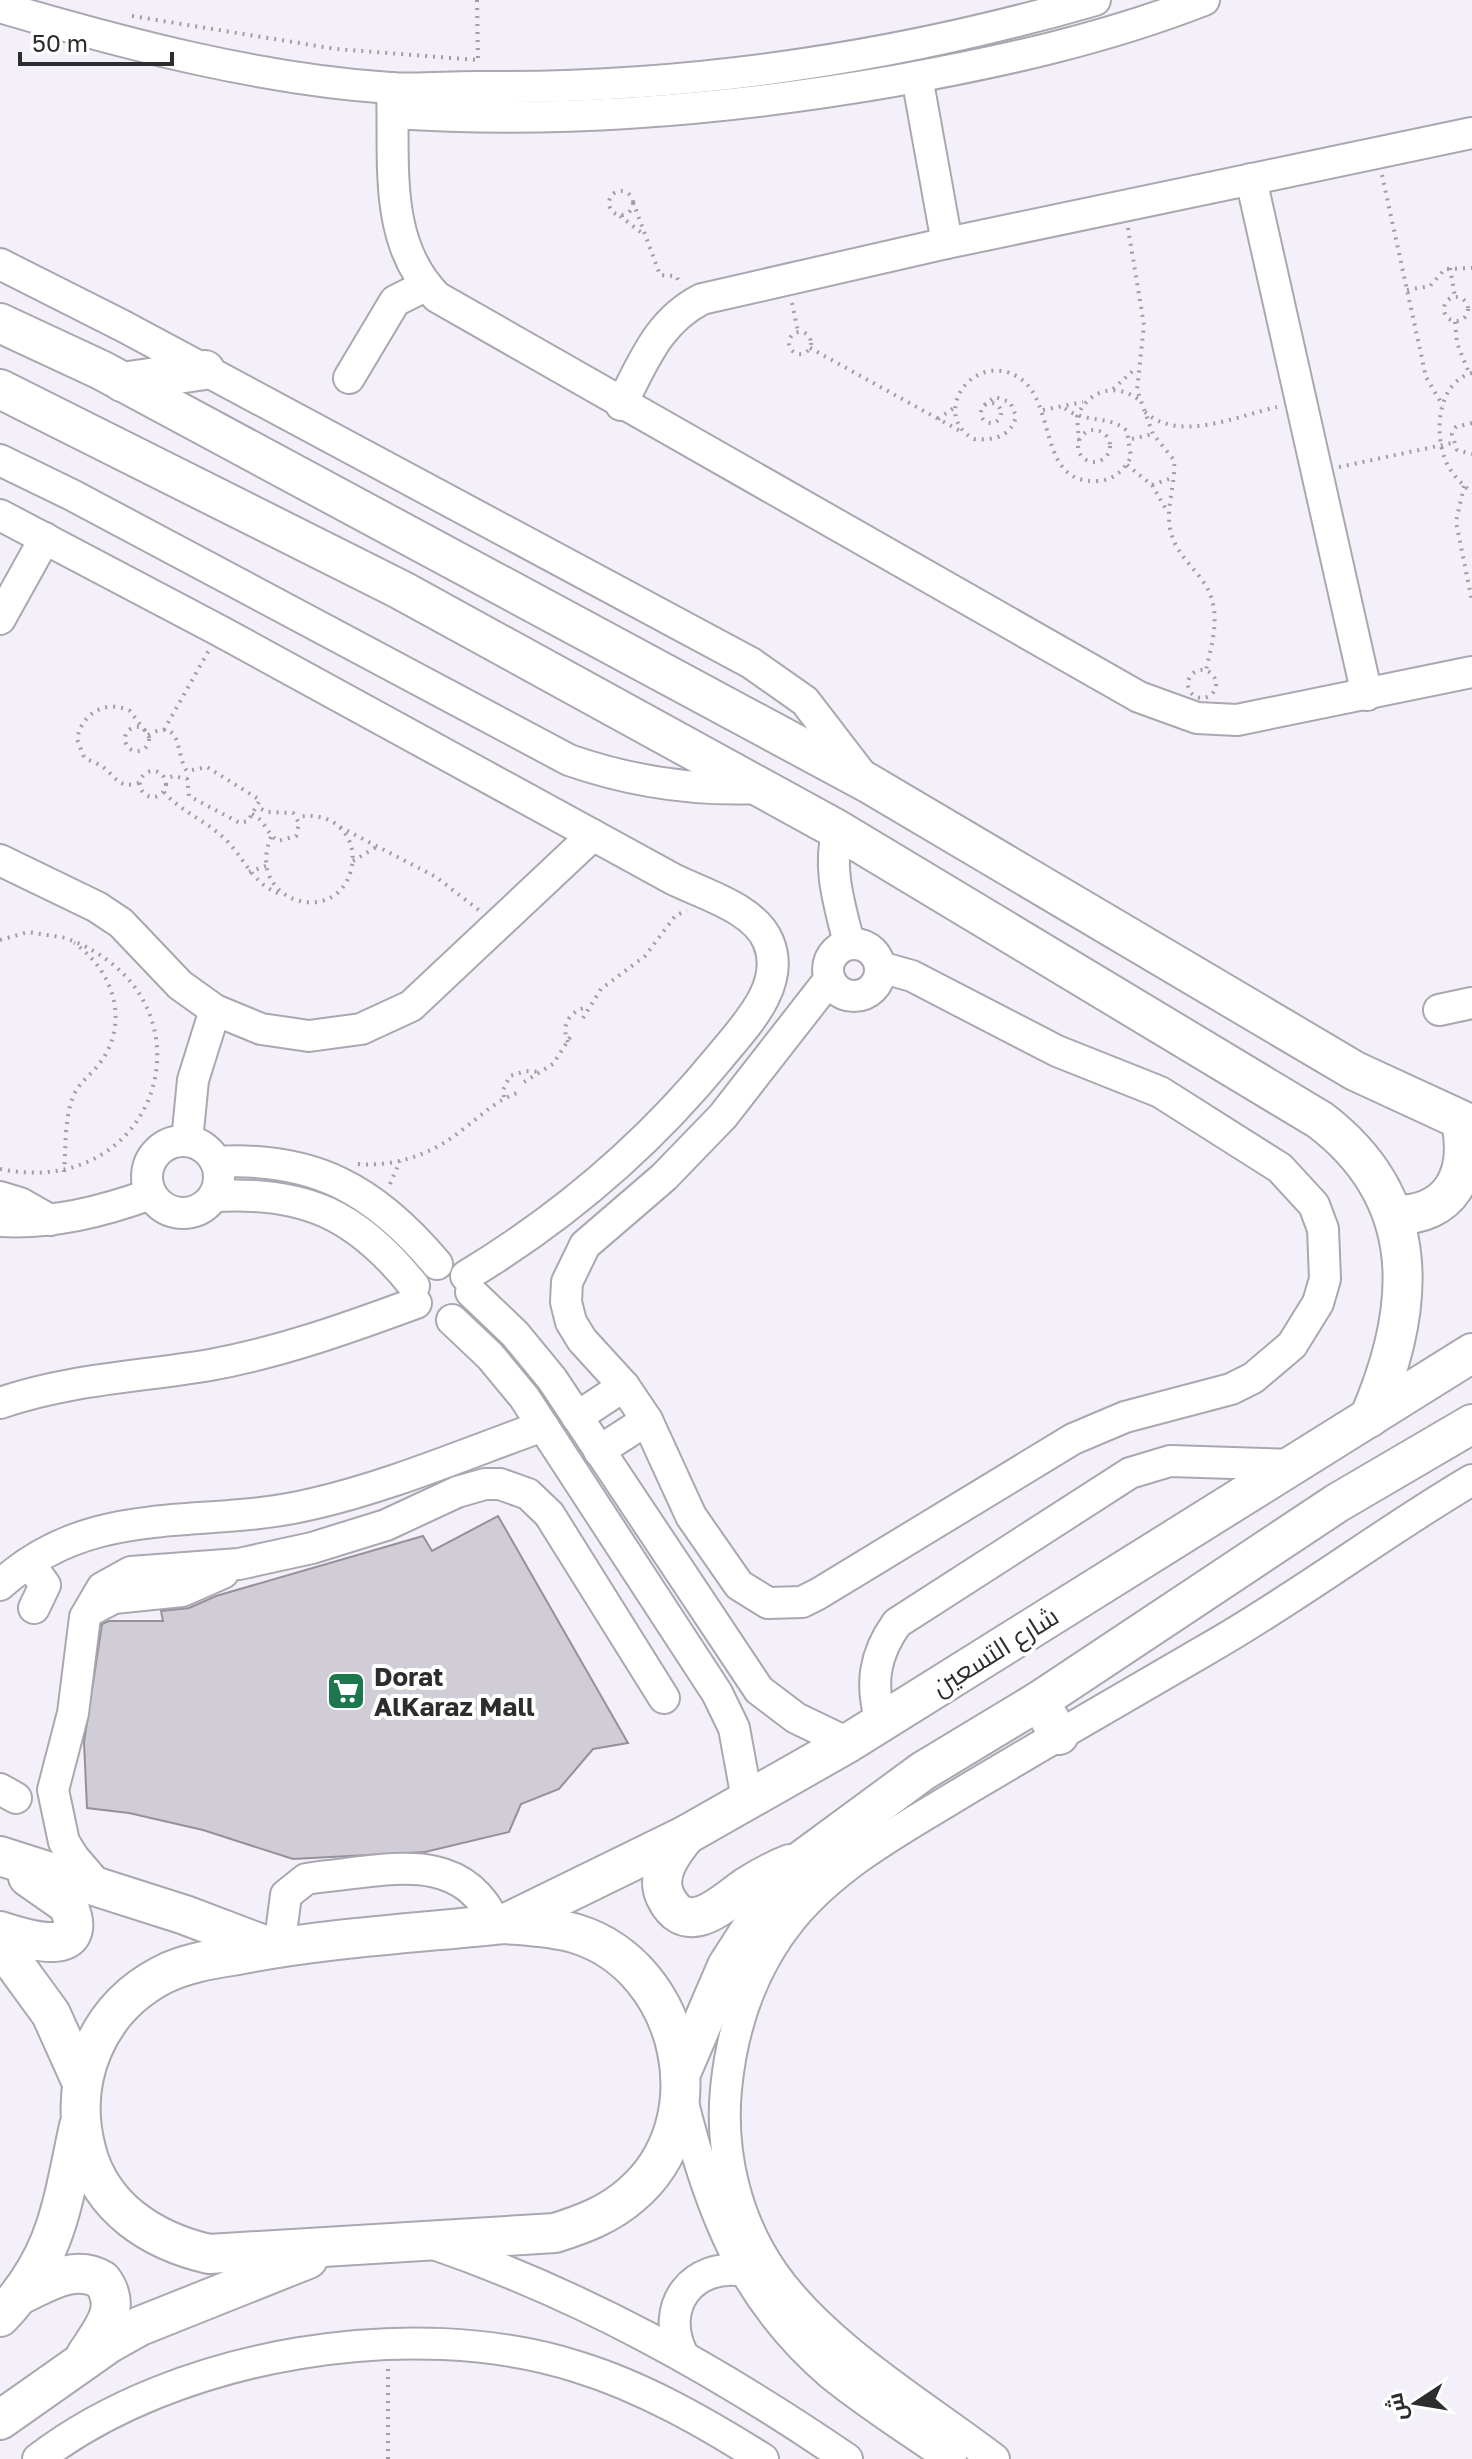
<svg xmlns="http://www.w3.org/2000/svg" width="1472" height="2459" viewBox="0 0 1472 2459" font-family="'Golos Text',Cairo,sans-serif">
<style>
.building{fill:#d1cdd6;stroke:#95919a;stroke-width:2}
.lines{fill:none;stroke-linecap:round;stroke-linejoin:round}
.minor-casing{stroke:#aba7b0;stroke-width:34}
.major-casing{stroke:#aba7b0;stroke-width:42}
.path{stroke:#a09da3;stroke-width:4;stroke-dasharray:2 6;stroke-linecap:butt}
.minor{stroke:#fff;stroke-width:30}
.major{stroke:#fff;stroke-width:38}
.labels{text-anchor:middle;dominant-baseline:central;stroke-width:8;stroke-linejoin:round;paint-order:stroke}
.street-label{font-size:26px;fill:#2d2c2f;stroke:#fff}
.poi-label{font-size:26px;font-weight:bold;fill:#2d2c2f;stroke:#fff;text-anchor:start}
</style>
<rect width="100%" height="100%" fill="#f4f0f9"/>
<path class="building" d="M498 1516 628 1743 593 1749 559 1789 521 1804 509 1832 425 1852 293 1859 203 1830 129 1813 87 1808 84 1742 102 1624 109 1621H163L161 1611 189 1608 216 1596 423 1536 432 1551Z"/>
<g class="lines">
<g class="minor-casing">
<g id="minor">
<path d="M0 7C126 44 258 79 390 88 418 90 447 87 475 87 684 89 895 58 1095 0"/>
<path d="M917 77 947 243"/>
<path d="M392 88C395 160 382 242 437 297L1139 697 1197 718 1237 720 1472 672"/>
<path d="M393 113C562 124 727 110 894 81 1000 62 1104 39 1204 0"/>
<path d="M1251 179 1367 695"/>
<path d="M0 264 123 326 751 663 805 701 864 778"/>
<path d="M349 378 395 301 425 286"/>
<path d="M621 405C643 363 658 321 702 299L947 243 1472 133"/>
<path d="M0 460 72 495 569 760C632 782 693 791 759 788"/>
<path d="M0 515 220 631 673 879C703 894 754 908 768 941 787 985 745 1026 719 1058 647 1146 564 1217 466 1276"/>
<path d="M0 619 45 538"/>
<path d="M838 830C827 868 840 906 849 943"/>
<path d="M0 860 97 907 121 923 180 985 215 1010 261 1029 309 1036 361 1029 411 1006 593 835"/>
<circle cx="854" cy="970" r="26"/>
<path d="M829 980 723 1116 664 1177 585 1245 567 1282 566 1302 571 1322 582 1340 624 1386 647 1420 691 1516 739 1585 768 1603 802 1602 818 1594 1073 1439 1125 1417 1231 1389 1253 1378 1292 1345 1318 1303 1325 1279 1323 1229 1314 1205 1280 1168 1160 1092 1057 1051 912 976 880 967"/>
<path d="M1439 1010 1472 1003"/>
<path d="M187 1141 193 1080 215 1010"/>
<circle cx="183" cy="1177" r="36"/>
<path d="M216 1162C314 1156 375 1190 437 1264"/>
<path d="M214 1196C306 1191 357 1215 414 1286"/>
<path d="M0 1197 20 1203 50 1220"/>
<path d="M0 1221C53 1224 101 1212 151 1194"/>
<path d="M471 1292 515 1334 552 1379 759 1690 796 1718 848 1743"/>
<path d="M452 1320 490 1356 524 1397 717 1693 734 1728 747 1799"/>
<path d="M0 1403C69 1379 139 1377 210 1365 281 1352 348 1328 416 1303"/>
<path d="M577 1417 624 1386"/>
<path d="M599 1451 647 1420"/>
<path d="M29 1563 45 1585 34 1608"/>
<path d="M0 1585C95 1499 200 1531 312 1504 391 1486 467 1453 543 1426"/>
<path d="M91 1610 114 1598 182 1591 223 1573"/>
<path d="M881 1722C870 1684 874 1655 897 1623L1130 1473 1170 1461 1294 1465"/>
<path d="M0 1789 16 1798"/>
<path d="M100 1888 74 1858 64 1842 53 1790 73 1713 85 1617 102 1588 131 1572 239 1564 312 1548 386 1525 457 1492 485 1484H500L528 1494 549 1514 664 1698"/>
<path d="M279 1948 286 1895 306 1879 319 1877C387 1871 462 1847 496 1925"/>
<path d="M682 2099C709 2208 743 2299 831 2374 869 2405 911 2431 951 2459"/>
<path d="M434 2244C584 2296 717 2370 847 2459"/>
<path d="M682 2353C659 2306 693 2262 744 2271"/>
<path d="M38 2459C176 2353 413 2314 578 2367 643 2387 706 2423 763 2459"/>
<path d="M994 2459C922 2404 825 2347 773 2273 736 2220 720 2153 726 2089 732 2028 752 1967 792 1918 839 1861 909 1825 971 1787 1050 1740 1130 1694 1209 1648 1300 1596 1382 1533 1472 1480"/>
</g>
</g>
<g class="major-casing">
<g id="major">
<path d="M0 323 101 370 868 783 1355 1071 1472 1125"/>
<path d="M122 382 205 370"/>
<path d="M0 389 401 590 838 830 1320 1120C1424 1199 1417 1307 1369 1418"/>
<path d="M1395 1215C1451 1215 1472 1175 1461 1122"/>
<path d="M1039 1701 1059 1735"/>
<path d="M686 1835C673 1851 655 1874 665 1896 686 1941 723 1903 746 1887 760 1878 775 1870 790 1864"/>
<path d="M0 1856 185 1915 272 1948"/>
<path d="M504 1924C528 1926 554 1927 577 1934 684 1968 718 2122 631 2195 608 2215 583 2224 555 2233L209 2254C153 2241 101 2209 86 2149 68 2080 97 2009 162 1975 185 1963 213 1959 238 1955 325 1938 416 1933 504 1924Z"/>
<path d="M504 1924 686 1835 848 1743 1472 1353"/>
<path d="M0 1931C24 1939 93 1961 68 1905L28 1877"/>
<path d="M0 1944 51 2014 82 2083"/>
<path d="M681 2073 727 1966 772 1896 802 1860 923 1771 1039 1701 1337 1503 1472 1424"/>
<path d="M22 2294C48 2282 75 2264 102 2280 123 2308 102 2330 86 2355"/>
<path d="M0 2317C58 2257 62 2204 79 2126"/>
<path d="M0 2420 108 2344 140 2326 308 2259"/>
</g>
</g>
<g class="path">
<path d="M477 0 478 62"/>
<path d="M132 16 336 49 478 60"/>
<path d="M1382 175 1426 377 1443 406"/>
<circle cx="621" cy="203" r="12"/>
<path d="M633 202 660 275 676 276 681 285"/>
<path d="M620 216 643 234"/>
<path d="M1128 228 1144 325 1137 390 1153 434 1174 460C1176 483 1166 505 1170 528 1174 551 1189 562 1202 580 1223 608 1213 639 1206 670"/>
<path d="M1450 268 1455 297"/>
<path d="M1407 290 1430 286 1445 269 1472 268"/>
<circle cx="1456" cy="309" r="12"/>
<path d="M792 303 798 332"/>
<path d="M1455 322 1457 343 1469 373"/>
<circle cx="800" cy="343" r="11"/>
<path d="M810 348 962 432"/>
<path d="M1472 373C1438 382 1434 431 1445 459 1450 473 1461 483 1472 493"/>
<path d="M1113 389 1135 369"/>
<circle cx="991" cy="413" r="10"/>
<path d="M984 405 995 397 1010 402 1016 416C1012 436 993 441 974 439 929 415 973 350 1018 377 1058 401 1036 485 1098 481 1114 480 1124 470 1131 457L1127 431C1110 414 1084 425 1062 406"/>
<path d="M1043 410 1083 402"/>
<path d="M1145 412C1179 443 1237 416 1277 407"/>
<path d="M938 419 955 407"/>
<path d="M1472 423 1456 427 1452 434 1457 450 1472 454"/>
<circle cx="1094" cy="446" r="16"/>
<path d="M1132 439 1153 434"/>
<path d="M1079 441 1077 417C1088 390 1116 382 1139 400"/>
<path d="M1127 465 1152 485 1168 513"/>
<path d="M1339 467 1452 443"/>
<path d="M1152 485 1172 478"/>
<path d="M1464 486 1456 522 1472 601"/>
<circle cx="1202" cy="684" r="14"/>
<circle cx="137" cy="739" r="12"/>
<path d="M164 730 209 650"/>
<path d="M148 735C184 716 175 756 187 771L207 767 260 800 248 821 240 823 189 796 187 779 173 776 165 779"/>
<circle cx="153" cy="784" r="13"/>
<path d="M139 783C119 789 117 778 103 767 98 763 91 762 84 757L77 739C82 713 106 699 130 711L145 731"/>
<path d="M164 792C182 813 208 821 228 842 246 861 253 884 280 894"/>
<path d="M252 814C266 821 266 833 278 841L296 836 299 823 293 813 267 812 256 806"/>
<path d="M340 827 436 877 480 911"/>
<path d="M271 837C244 901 336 929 351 870 354 858 353 845 346 835 334 817 316 814 297 817"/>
<path d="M353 861 378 846"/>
<path d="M249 872 266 866"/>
<path d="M0 940 28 932 67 938"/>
<path d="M583 1018 601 989 645 956 676 915 687 911"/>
<path d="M568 1042C560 1024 571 1010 588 1007"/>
<path d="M524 1082 553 1064 571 1036"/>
<path d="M504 1097 503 1090 510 1076 526 1071 541 1072"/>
<path d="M358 1164C395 1167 433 1154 462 1130 482 1115 495 1101 519 1092"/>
<path d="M0 1169C162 1202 222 997 68 939"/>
<path d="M64 1172C66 1149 64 1120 73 1097 78 1083 91 1075 100 1063 130 1022 114 971 74 943"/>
<path d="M390 1184 400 1161"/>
<path d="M388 2369V2459"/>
</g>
<use href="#minor" class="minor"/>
<use href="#major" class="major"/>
</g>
<defs>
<g id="supermarket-square" transform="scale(2)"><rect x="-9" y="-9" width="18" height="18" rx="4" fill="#1c774c" stroke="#fff"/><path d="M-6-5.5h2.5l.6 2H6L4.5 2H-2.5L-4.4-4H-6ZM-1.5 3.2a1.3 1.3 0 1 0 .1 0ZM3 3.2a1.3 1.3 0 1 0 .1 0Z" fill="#fff"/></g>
</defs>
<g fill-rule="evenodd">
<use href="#supermarket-square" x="346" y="1691"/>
</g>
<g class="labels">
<g class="street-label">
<text transform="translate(995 1651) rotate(-32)">شارع التسعين</text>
</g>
<g class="poi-label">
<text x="374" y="1676">Dorat<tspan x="374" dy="30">AlKaraz Mall</tspan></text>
</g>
</g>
<g transform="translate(1416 2403) rotate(258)" stroke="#ffffff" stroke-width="6" paint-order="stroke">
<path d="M0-6L14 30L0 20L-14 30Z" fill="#2d2c2f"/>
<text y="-12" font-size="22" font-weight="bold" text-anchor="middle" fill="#2d2c2f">ش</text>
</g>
<path d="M20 52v12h152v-12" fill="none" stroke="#2d2c2f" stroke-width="4"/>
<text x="32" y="52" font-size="24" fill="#2d2c2f" stroke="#ffffff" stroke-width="6" paint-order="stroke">50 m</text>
</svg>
